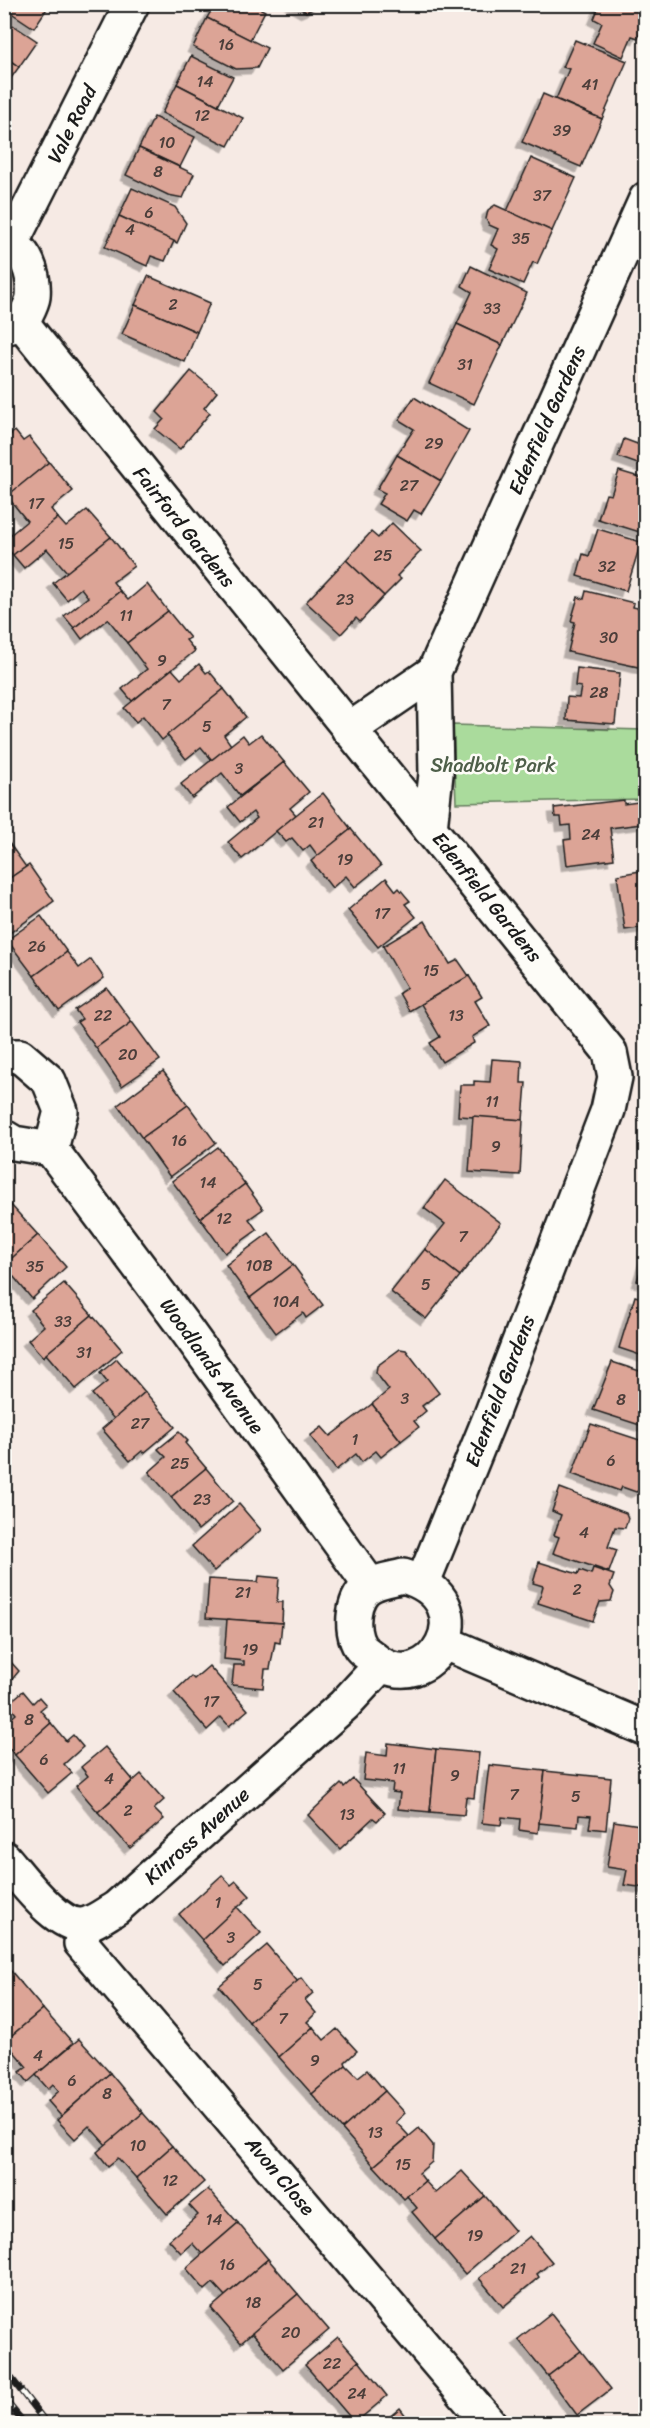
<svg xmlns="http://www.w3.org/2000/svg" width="650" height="2428" viewBox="0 0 650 2428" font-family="Sriracha,sans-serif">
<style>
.green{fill:#aadb9c;stroke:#637c5c;stroke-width:1.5}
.building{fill:#dca496;stroke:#1c1c1c;stroke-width:1.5;filter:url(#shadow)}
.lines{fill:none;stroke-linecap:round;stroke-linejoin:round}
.street-casing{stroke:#1c1c1c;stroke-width:38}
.street{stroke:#fdfcf7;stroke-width:33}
.rail-casing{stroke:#1c1c1c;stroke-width:7}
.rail{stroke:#fdfcf7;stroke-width:4.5;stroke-dasharray:14;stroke-linecap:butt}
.labels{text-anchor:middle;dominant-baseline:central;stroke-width:5;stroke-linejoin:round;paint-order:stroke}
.number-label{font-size:16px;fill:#4c3e3a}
.street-label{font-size:20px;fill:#1c1c1c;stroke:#fdfcf7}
.park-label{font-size:20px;fill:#4e5f49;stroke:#fdfcf7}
</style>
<defs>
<filter id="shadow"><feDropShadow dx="-5.5" dy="5.5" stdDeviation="0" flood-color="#0004"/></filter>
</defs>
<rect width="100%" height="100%" fill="#f6eae4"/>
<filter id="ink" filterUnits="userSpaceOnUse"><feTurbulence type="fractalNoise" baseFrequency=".0167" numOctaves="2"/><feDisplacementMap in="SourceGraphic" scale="12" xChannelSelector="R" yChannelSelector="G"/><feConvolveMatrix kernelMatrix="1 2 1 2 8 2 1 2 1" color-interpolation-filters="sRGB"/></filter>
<g filter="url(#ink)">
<path class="green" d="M453 725 645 730V799L456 803Z"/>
<g class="building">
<path d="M4 4H50L34 28 4 8Z"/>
<path d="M215 4H252L265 11 250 40 207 18Z"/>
<path d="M292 4H316L313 9 306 12Z"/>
<path d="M600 4 646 5V20L638 38 632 36 623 57 593 43 602 23 594 19Z"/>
<path d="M207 18 267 48 257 68 236 69 193 47Z"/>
<path d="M4 19 37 41 19 67 4 56Z"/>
<path d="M575 40 627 61 602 119 556 99 569 69 563 67Z"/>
<path d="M4 56 19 67 4 88Z"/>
<path d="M191 56 233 77 218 105 177 84Z"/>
<path d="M177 84 243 118 228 146 162 113Z"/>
<path d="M543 94 602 119 581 167 522 142Z"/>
<path d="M154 117 195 137 180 167 139 148Z"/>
<path d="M139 148 194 174 183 198 168 195 126 175Z"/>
<path d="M531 158 576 178 552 231 507 211Z"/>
<path d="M132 188 175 207 186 223 177 243 119 216Z"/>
<path d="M495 205 552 231 537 264 533 262 523 284 489 269 498 249 491 245 498 229 489 225 486 219 488 210Z"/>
<path d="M119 216 174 241 165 261 151 256 147 266 105 247Z"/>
<path d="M471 266 527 293 502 345 457 324 472 292 462 286Z"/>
<path d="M148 276 210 303 197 332 135 305Z"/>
<path d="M135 305 197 332 185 362 122 334Z"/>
<path d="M457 324 502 345 474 404 429 383Z"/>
<path d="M191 371 217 392 204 408 210 413 180 449 155 429 164 419 157 412Z"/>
<path d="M414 397 469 431 441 481 397 455 414 429 399 420Z"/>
<path d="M646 430V467L618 457 624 439 640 445Z"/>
<path d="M15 431 23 441 29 437 49 462 4 499V440Z"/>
<path d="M397 455 441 481 421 514 414 510 407 521 378 504 385 493 377 489Z"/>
<path d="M49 462 73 491 51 509 58 518 13 555 4 545V540L27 521 7 496Z"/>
<path d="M619 471 646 479V534L598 519 606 494 611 495Z"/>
<path d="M87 510 111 537 67 572 47 549 24 568 13 555 58 518 66 527Z"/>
<path d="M392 523 421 551 397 576 401 579 384 596 346 560 371 532 378 538Z"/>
<path d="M598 529 641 542 626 591 577 576 583 554 589 556Z"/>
<path d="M111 537 134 566 113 582 120 591 74 628 64 616 88 597 81 588 67 600 53 583Z"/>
<path d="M346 560 384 596 360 622 356 618 341 634 306 602Z"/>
<path d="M147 584 168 611 127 643 108 619 82 639 74 628 120 591 128 600Z"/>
<path d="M586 591 634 603 633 607 646 610 643 668 568 652 575 622 571 621 578 597 584 599Z"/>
<path d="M168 611 190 638 186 640 195 651 132 701 122 689 147 669 127 643Z"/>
<path d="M199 664 206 673 209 671 224 689 162 740 143 716 136 722 124 708 172 669 181 679Z"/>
<path d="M577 668 620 673 615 724 566 720 567 697 579 698 581 687 575 686Z"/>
<path d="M224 689 246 717 224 735 231 745 212 760 201 747 186 759 167 735Z"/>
<path d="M261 734 284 762 240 796 222 773 192 798 181 784 243 735 249 743Z"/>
<path d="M284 762 309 792 290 808 296 815 242 859 228 842 257 818 253 812 240 822 228 807Z"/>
<path d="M323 793 351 829 318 856 310 845 303 851 292 838 286 842 276 831Z"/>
<path d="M624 800V804L638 802 646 808V821L642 824 610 828 614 859 567 865 564 840 571 839 570 825 562 826 561 817H555L554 808Z"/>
<path d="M351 829 381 866 355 887 346 876 332 888 311 861Z"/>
<path d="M4 836 26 867 4 882Z"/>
<path d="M29 865 54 901 4 937V882Z"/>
<path d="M646 870V927L625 930 617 875Z"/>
<path d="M386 878 396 891 399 888 410 901 405 904 416 917 378 947 348 910Z"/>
<path d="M41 916 67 952 34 976 7 940Z"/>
<path d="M425 921 450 964 458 960 469 976 409 1011 399 993 407 988 383 946Z"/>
<path d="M67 952 79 968 91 959 104 978 59 1011 34 976Z"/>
<path d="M469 976 482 997 475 1001 490 1026 472 1037 474 1043 442 1062 430 1043 440 1037 421 1004Z"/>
<path d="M107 988 132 1022 96 1048 77 1022 82 1019 75 1010Z"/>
<path d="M132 1022 160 1060 122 1086 96 1048Z"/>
<path d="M492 1059 522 1061 521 1083H526L523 1120 458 1116 460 1085H474V1081L490 1082Z"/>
<path d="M163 1071 188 1105 142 1138 118 1105Z"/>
<path d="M188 1105 216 1143 170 1177 142 1138Z"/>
<path d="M473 1116 523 1120 520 1175 469 1172Z"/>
<path d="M218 1147 245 1184 200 1218 172 1181Z"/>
<path d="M445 1180 501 1223 460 1276 425 1249 445 1224 424 1208Z"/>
<path d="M245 1184 263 1209 249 1219 257 1230 225 1253 200 1218Z"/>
<path d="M10 1204 38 1235 4 1265V1209Z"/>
<path d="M269 1233 293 1265 250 1298 226 1265Z"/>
<path d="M38 1235 66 1267 32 1299 4 1265Z"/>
<path d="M425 1249 460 1276 426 1319 391 1292Z"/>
<path d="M645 1256H646V1283L637 1281Z"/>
<path d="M293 1265 323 1305 306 1318 303 1313 276 1333 250 1298Z"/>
<path d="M64 1283 92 1315 43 1357 28 1340 44 1326 31 1310Z"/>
<path d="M635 1296 646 1299V1357L619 1348Z"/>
<path d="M92 1315 122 1350 76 1389 46 1354Z"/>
<path d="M400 1349 406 1350 439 1393 422 1406 426 1411 414 1421 419 1427 401 1441 372 1404 389 1390 376 1373 377 1366Z"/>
<path d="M117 1359 145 1392 114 1419 92 1394 107 1382 100 1373Z"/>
<path d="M612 1362 646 1373V1427L593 1410Z"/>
<path d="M145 1392 175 1427 144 1453 142 1451 130 1461 102 1429Z"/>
<path d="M372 1404 401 1441 381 1457 376 1451 362 1462 356 1454 336 1470 310 1436 322 1427 330 1436Z"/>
<path d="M591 1424 646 1442 644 1488 636 1492 622 1487 620 1491 572 1474Z"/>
<path d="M179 1432 188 1441 185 1443 206 1468 171 1497 149 1472 166 1457 158 1449Z"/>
<path d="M206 1468 233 1501 198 1530 171 1497Z"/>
<path d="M560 1488 626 1513 628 1518 625 1528 615 1527 608 1547 617 1550 609 1572 553 1553 559 1537 554 1535 561 1515 552 1511Z"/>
<path d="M239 1504 261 1530 214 1571 192 1546Z"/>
<path d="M539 1562 578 1574 580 1570 591 1574 593 1568 614 1575 610 1586 614 1592 611 1601 600 1602 593 1621 538 1603 543 1586 533 1583Z"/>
<path d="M259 1576 279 1578 277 1602H283L282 1623 206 1618 209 1579 258 1582Z"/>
<path d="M227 1619 282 1623 280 1643 275 1642 270 1669H265L263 1688 232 1685 234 1665H244V1661L224 1659Z"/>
<path d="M10 1661 19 1671 4 1689V1667Z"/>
<path d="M209 1666 248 1710 229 1726 221 1717 207 1730 174 1692 191 1676 194 1679Z"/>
<path d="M23 1691 33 1703 39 1697 46 1705 40 1710 51 1723 15 1755 4 1743V1725L16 1714 8 1704Z"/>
<path d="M51 1723 66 1741 73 1735 83 1747 64 1764 72 1773 48 1793 15 1755Z"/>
<path d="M388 1743 436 1749 430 1812 398 1809 400 1793 392 1792 393 1783 363 1780 366 1753 387 1756Z"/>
<path d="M105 1747 133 1780 98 1812 76 1786 88 1776 81 1767Z"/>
<path d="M436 1749 479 1753 474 1798 466 1797 464 1815 430 1812Z"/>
<path d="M489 1765 545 1771 538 1833 519 1830 520 1819 502 1817 501 1825 482 1823Z"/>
<path d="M545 1771 611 1778 606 1830 589 1828 591 1816 579 1815 578 1827 539 1823Z"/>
<path d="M141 1774 164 1800 154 1809 164 1819 130 1848 98 1812Z"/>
<path d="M353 1779 385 1813 377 1821 373 1818 340 1849 308 1815 341 1784 344 1787Z"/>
<path d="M614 1821 646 1826V1888L624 1885 627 1870 607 1867Z"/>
<path d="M222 1875 231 1885 236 1881 250 1896 202 1940 179 1914Z"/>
<path d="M237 1907 261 1933 225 1966 202 1940Z"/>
<path d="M267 1945 298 1982 249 2022 219 1986Z"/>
<path d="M11 1971 43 2009 5 2041 4 1977Z"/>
<path d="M301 1978 313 1993 305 2000 316 2013 307 2022 313 2027 279 2057 249 2022Z"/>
<path d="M43 2009 73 2043 28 2082 20 2072 27 2067 5 2041Z"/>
<path d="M313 2027 324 2040 337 2029 357 2051 345 2062 346 2065 312 2094 279 2057Z"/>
<path d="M79 2039 110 2073 61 2116 48 2101 59 2091 53 2084 48 2089 36 2075Z"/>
<path d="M346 2065 358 2077 367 2070 385 2091 342 2129 312 2094Z"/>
<path d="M110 2073 143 2113 106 2145 89 2126 75 2139 57 2120Z"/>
<path d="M385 2091 405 2113 396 2122 409 2136 374 2166 342 2129Z"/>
<path d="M143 2113 172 2146 136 2178 118 2158 108 2166 97 2152Z"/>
<path d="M419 2128 433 2145 432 2162 419 2173 425 2181 404 2199 374 2166Z"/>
<path d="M172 2146 204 2182 167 2214 136 2178Z"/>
<path d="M462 2171 485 2196 435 2239 412 2212 417 2208 407 2196 425 2181 436 2193Z"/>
<path d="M208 2189 238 2223 202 2254 192 2243 181 2253 169 2240 198 2215 189 2205Z"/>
<path d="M485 2196 515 2231 465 2274 435 2239Z"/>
<path d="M238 2223 268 2259 225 2296 213 2283 205 2290 186 2268Z"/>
<path d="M530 2236 552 2262 537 2274 539 2277 503 2307 479 2278Z"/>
<path d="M268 2259 298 2294 241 2343 211 2308Z"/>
<path d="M298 2294 329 2330 283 2369 252 2333Z"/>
<path d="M551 2313 581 2351 548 2376 518 2339Z"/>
<path d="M338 2337 359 2361 326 2389 305 2365Z"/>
<path d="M581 2351 611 2389 577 2415 548 2376Z"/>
<path d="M359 2361 387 2396 355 2423 326 2389Z"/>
<path d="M400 2408 412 2424H381Z"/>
</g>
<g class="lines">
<g class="street-casing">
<g id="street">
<path d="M4 243C27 247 35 276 33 297 32 305 25 315 22 323L4 328"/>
<path d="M11 244 132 4"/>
<path d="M22 323 430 829"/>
<path d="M349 730 434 672"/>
<path d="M4 1056H20L49 1081 61 1111 51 1149"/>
<path d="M4 1137 14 1143 51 1149 182 1324 370 1585"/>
<path d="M403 1576C492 1601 428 1704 374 1659 370 1655 362 1651 360 1647 349 1630 352 1594 372 1585 381 1580 393 1579 403 1576Z"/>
<path d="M423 1582 491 1415 608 1110 615 1077 610 1052 430 829 436 774 434 672 646 199"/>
<path d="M445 1643 646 1729"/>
<path d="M4 1858C20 1876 60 1933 87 1924 97 1921 107 1913 116 1908L344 1705 381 1665"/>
<path d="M85 1925 81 1943 490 2424"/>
</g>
</g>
<use href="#street" class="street"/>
<g class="rail-casing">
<g id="rail">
<path d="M4 2369 47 2424"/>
<path d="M4 2399 25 2424"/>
</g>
</g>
<use href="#rail" class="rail"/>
</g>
</g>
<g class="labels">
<g class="number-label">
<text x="226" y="44">16</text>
<text x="205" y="81">14</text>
<text x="590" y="84">41</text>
<text x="202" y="115">12</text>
<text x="562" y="130">39</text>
<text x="167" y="142">10</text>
<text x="158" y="171">8</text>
<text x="542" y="195">37</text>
<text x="149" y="212">6</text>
<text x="130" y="229">4</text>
<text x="521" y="238">35</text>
<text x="173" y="304">2</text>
<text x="492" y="308">33</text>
<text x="465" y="364">31</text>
<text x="434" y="443">29</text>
<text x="409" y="485">27</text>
<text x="36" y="503">17</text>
<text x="66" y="543">15</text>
<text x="383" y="555">25</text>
<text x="607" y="566">32</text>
<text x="345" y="599">23</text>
<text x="126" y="615">11</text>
<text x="609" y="637">30</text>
<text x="162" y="660">9</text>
<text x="599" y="692">28</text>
<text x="166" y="704">7</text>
<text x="207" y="726">5</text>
<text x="239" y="768">3</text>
<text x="316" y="822">21</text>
<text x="591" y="834">24</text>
<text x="345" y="859">19</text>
<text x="382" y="913">17</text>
<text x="37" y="946">26</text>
<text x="431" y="970">15</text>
<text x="103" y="1015">22</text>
<text x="456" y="1015">13</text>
<text x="128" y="1054">20</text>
<text x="492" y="1101">11</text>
<text x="179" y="1140">16</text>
<text x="496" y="1146">9</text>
<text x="208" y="1182">14</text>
<text x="224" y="1218">12</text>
<text x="463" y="1236">7</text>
<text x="259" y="1265">10B</text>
<text x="35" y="1266">35</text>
<text x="426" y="1284">5</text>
<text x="286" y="1301">10A</text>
<text x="63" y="1321">33</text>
<text x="84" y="1352">31</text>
<text x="405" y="1398">3</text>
<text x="621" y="1399">8</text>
<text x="140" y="1423">27</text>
<text x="355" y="1439">1</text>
<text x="611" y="1460">6</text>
<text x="180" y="1463">25</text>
<text x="202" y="1499">23</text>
<text x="584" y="1532">4</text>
<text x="577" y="1589">2</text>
<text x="243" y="1592">21</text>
<text x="250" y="1649">19</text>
<text x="211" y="1701">17</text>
<text x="29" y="1719">8</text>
<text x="44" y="1759">6</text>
<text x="399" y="1768">11</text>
<text x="455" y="1775">9</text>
<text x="109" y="1778">4</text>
<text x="514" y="1794">7</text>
<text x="576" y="1796">5</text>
<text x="128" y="1810">2</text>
<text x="347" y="1814">13</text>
<text x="218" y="1902">1</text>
<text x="231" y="1937">3</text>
<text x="258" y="1984">5</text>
<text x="283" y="2018">7</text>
<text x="38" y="2055">4</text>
<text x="315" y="2060">9</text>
<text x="72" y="2080">6</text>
<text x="107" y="2093">8</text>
<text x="375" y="2132">13</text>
<text x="138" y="2145">10</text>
<text x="403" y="2164">15</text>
<text x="170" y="2180">12</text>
<text x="214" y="2219">14</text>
<text x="475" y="2235">19</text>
<text x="227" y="2264">16</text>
<text x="518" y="2268">21</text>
<text x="253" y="2302">18</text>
<text x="291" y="2332">20</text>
<text x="332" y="2363">22</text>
<text x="357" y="2393">24</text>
</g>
<g class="street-label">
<text transform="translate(72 124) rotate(-63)">Vale Road</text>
<text transform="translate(547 420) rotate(-66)">Edenfield Gardens</text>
<text transform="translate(184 527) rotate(51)">Fairford Gardens</text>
<text transform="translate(487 897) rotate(51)">Edenfield Gardens</text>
<text transform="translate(212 1366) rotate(54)">Woodlands Avenue</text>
<text transform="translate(500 1391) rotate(-69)">Edenfield Gardens</text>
<text transform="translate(197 1836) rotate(-42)">Kinross Avenue</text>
<text transform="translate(280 2176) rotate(50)">Avon Close</text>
</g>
<g class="park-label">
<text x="493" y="765">Shadbolt Park</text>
</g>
</g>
<rect width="650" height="2428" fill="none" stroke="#fdfcf7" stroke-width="24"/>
<rect x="12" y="12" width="626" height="2404" fill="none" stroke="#1c1c1c" stroke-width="2" filter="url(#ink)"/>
</svg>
